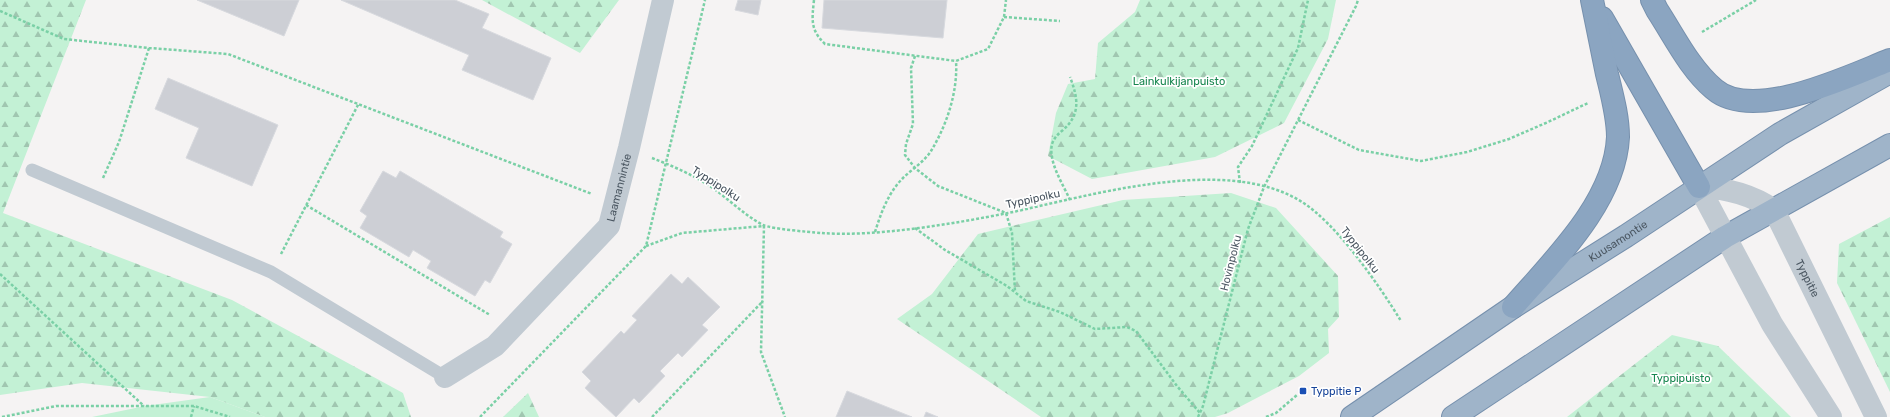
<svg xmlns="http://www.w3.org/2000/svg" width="1890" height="417" viewBox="0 0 1890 417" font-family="Rubik,sans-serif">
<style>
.forest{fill:url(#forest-firs)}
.pitch{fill:#c3f1d5}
.building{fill:#cdcfd5;stroke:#d7d9de}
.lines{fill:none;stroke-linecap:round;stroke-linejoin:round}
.trunk-casing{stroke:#7690ad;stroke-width:24}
.motorway-casing{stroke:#7690ad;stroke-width:24}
.path{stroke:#7ad0a6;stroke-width:2.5;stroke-dasharray:3 2;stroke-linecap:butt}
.service{stroke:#c1cad2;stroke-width:13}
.minor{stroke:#c1cad2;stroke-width:22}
.trunk{stroke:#9fb4c9;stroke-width:22}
.motorway{stroke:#8ba5c1;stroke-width:22}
.transit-dot{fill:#1a4fb4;stroke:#fff;stroke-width:1.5}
.labels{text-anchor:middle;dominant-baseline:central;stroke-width:3.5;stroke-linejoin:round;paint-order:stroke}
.park-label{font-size:11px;fill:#17864f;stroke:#fff}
.street-label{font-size:11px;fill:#4a5661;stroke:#fff}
.transit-label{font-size:11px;fill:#164399;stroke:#fff;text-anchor:start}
</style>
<defs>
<pattern id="forest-firs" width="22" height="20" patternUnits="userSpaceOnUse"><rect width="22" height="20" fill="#c3f1d5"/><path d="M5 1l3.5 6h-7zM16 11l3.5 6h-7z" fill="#a0c6b0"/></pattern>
</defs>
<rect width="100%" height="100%" fill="#f5f3f3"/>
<g class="forest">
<path d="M0 0H86L3 213 232 300 403 393 411 417H265L210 397 82 383 0 395Z"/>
<path d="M482 0H619L580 53Z"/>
<path d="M1140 0H1336L1328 39 1284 123 1215 157 1092 179 1048 156 1056 113 1068 84 1095 79 1098 43 1135 12Z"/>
<path d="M1231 193 1276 208 1338 276 1339 317 1328 329 1329 353 1299 376 1228 413 1215 417H1041L897 319 932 294 978 234 1123 200Z"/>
<path d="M1890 217V392L1837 283 1839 244Z"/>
<path d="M1672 335 1718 346 1791 417H1567Z"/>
<path d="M528 393 539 417H503Z"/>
</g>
<path class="pitch" d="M210 397 265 417H92L145 406Z"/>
<g class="building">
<path d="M197 0H299L284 36Z"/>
<path d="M341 0H455L489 14 482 28 551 58 533 100 462 70 469 55Z"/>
<path d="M738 0H761L758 15 735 10Z"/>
<path d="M824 0H947L943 38 822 28Z"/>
<path d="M168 78 278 125 252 186 186 158 199 128 155 109Z"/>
<path d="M383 171 396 178 400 171 503 232 500 237 512 244 490 283 485 280 475 296 427 268 431 261 413 250 409 257 360 228 367 216 360 211Z"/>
<path d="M671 274 682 284 688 277 720 307 702 325 708 330 682 357 678 353 660 371 665 376 639 403 634 398 616 417 585 388 591 381 582 372 621 331 624 334 637 320 632 316Z"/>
<path d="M847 391 912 417H836Z"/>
<path d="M926 412 938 417H924Z"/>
</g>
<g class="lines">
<g class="trunk-casing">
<g id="trunk">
<path id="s3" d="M1352 417 1513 307 1626 236 1780 134 1890 72"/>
<path d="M1453 417 1725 237 1890 145"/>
</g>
</g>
<g class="motorway-casing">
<g id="motorway">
<path d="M1652 0 1657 10C1674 36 1690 69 1714 89 1753 123 1849 76 1890 60"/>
<path d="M1602 18 1699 187"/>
<path d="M1513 307C1553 261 1615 202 1618 137 1618 116 1612 95 1607 74 1602 50 1597 25 1592 0"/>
</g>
</g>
<g class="path">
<path d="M814 0C812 19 810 30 825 44L956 61 988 49 1004 17 1006 0"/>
<path d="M0 11 64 39 149 48 228 54 592 194"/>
<path d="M1004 17 1060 21"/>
<path d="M1702 32 1756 0"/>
<path d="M915 56 911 68 913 124 906 144 905 155 915 168 938 186 1006 213 1012 233 1015 292"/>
<path d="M1298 120 1359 150 1421 161 1467 152 1509 139 1548 122 1588 103"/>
<path d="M652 158C670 165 689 173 705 183 725 195 742 214 763 225 772 229 809 232 821 233 877 237 952 224 1008 213 1090 196 1226 154 1302 202 1337 224 1379 285 1401 321"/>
<path d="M103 178 119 142 149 48"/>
<path d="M1240 183 1238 167 1252 146 1298 48 1308 0"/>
<path d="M1070 200C1063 184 1048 162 1052 144 1054 138 1058 134 1063 130 1081 114 1078 98 1070 77"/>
<path d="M306 205 490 315"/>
<path d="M915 228 945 250 1007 286 1026 301 1060 312 1095 329 1127 327 1136 331 1177 386 1200 413"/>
<path d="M875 232C881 213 888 193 903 178 912 169 924 162 931 151 947 125 958 91 956 61"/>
<path d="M646 246 682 233 764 226 761 352 785 417"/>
<path d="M281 254 359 103"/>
<path d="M0 274 144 406"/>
<path d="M2 417 56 406H194L230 417"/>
<path d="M191 417 194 406"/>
<path d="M480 417 646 246 705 0"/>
<path d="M652 417 763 301"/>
<path d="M1198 417 1203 406 1248 229 1264 187 1356 6 1358 0"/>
<path d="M1266 417 1276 413 1297 395"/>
</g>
<path class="service" d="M32 170 271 272 445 377"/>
<g class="minor">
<path id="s1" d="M445 377 495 346 609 226 629 148 663 0"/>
<path id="s2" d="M1831 417 1772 324 1699 187C1727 188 1751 194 1774 210L1876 417"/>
</g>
<use href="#trunk" class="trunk"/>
<use href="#motorway" class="motorway"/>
</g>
<rect class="transit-dot" x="1299" y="387" width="8" height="8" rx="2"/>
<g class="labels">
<g class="park-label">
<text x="1179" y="81">Lainkulkijanpuisto</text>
<text x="1681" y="378">Typpipuisto</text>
</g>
<g class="street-label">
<text transform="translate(716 184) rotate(33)">Typpipolku</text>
<text stroke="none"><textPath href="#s1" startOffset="264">Laamannintie</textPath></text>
<text transform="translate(1033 199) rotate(-12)">Typpipolku</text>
<text stroke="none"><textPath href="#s3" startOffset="319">Kuusamontie</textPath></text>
<text transform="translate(1360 250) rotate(52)">Typpipolku</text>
<text transform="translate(1231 263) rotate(-76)">Hovinpolku</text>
<text stroke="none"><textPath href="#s2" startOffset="421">Typpitie</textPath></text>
</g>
<g class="transit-label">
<text x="1311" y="391">Typpitie P</text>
</g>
</g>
</svg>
